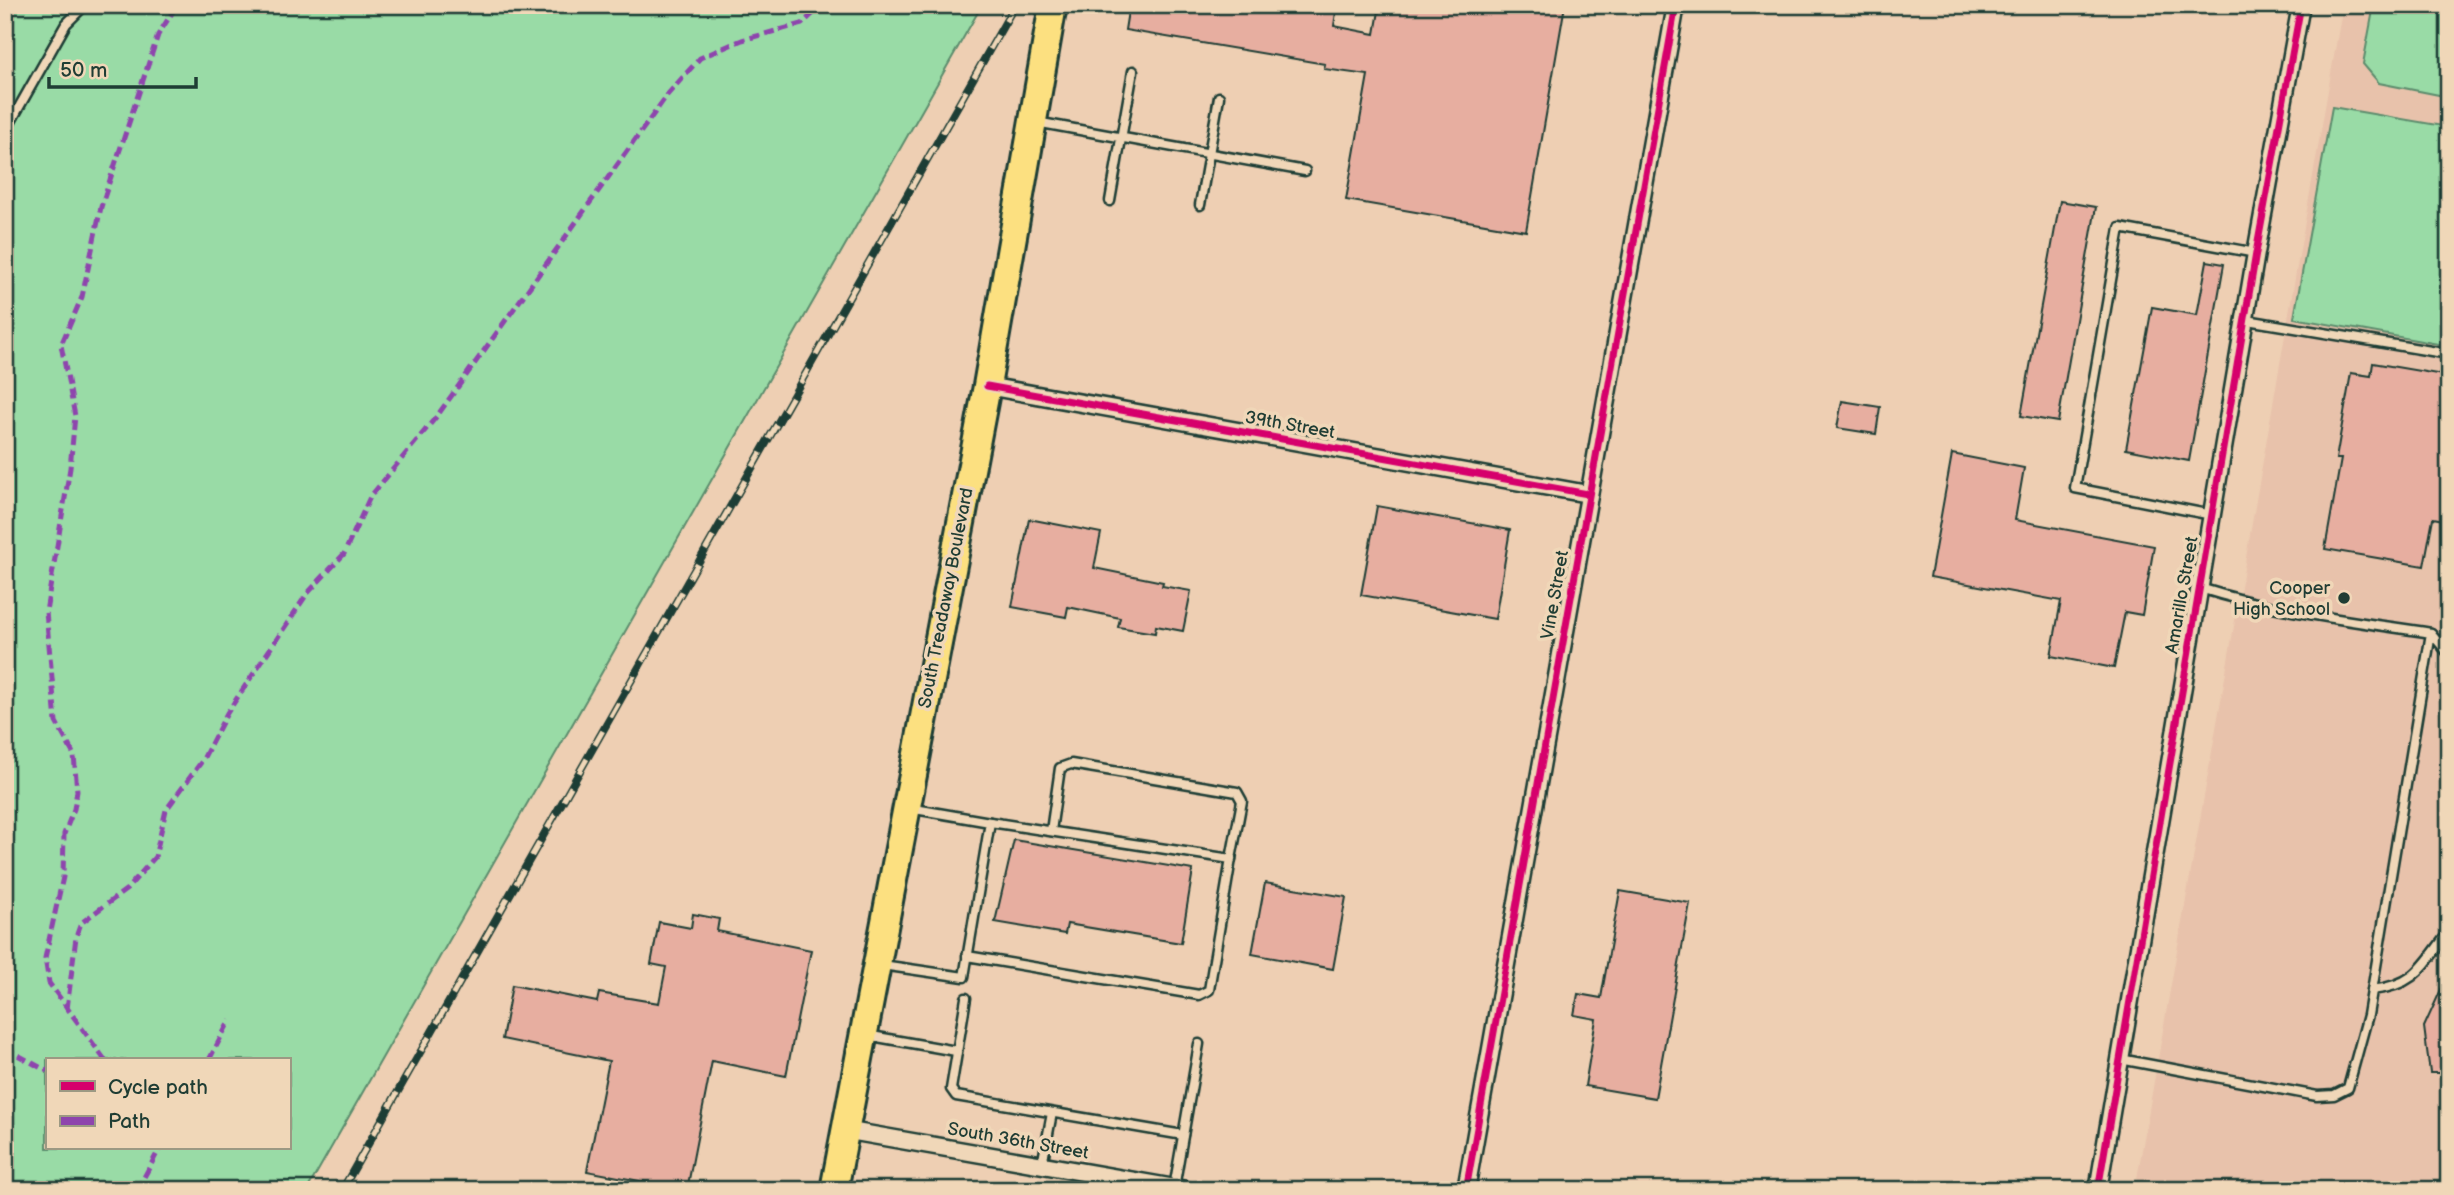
<svg xmlns="http://www.w3.org/2000/svg" width="2454" height="1195" viewBox="0 0 2454 1195" font-family="'Balsamiq Sans',sans-serif">
<style>
.built{fill:#e8c2ab}
.green{fill:#99dba6;stroke:#5c8c6d;stroke-width:2;fill-rule:evenodd}
.building{fill:#e7aea0;stroke:#1f3d34;stroke-width:2}
.lines{fill:none;stroke-linecap:round;stroke-linejoin:round}
.lane-casing{stroke:#1f3d34;stroke-width:13}
.street-casing{stroke:#1f3d34;stroke-width:21}
.primary-casing{stroke:#1f3d34;stroke-width:32}
.lane{stroke:#f0d7b8;stroke-width:8}
.street{stroke:#f0d7b8;stroke-width:16}
.primary{stroke:#fce080;stroke-width:26}
.rail-casing{stroke:#1f3d34;stroke-width:8}
.rail{stroke:#f0d7b8;stroke-width:5;stroke-dasharray:16;stroke-linecap:butt}
.quiet{stroke:#8e44ad;stroke-width:5;stroke-dasharray:10 5;stroke-linecap:butt}
.cycleway-casing{stroke:#f0d7b8;stroke-width:11}
.cycleway{stroke:#d6006c;stroke-width:7}
.poi-dot{fill:#1f3d34;stroke:#f0d7b8;stroke-width:2.5}
.labels{text-anchor:middle;dominant-baseline:central;stroke-width:7;stroke-linejoin:round;paint-order:stroke}
.street-label{font-size:18px;fill:#1f3d34;stroke:#f0d7b8}
.poi-label{font-size:18px;fill:#1f3d34;stroke:#f0d7b8;text-anchor:end}
</style>
<rect width="100%" height="100%" fill="#eecfb3"/>
<filter id="ink" filterUnits="userSpaceOnUse"><feTurbulence type="fractalNoise" baseFrequency=".0143" numOctaves="2"/><feDisplacementMap in="SourceGraphic" scale="14" xChannelSelector="R" yChannelSelector="G"/><feConvolveMatrix kernelMatrix="1 2 1 2 8 2 1 2 1" color-interpolation-filters="sRGB"/></filter>
<g filter="url(#ink)">
<path class="built" d="M2343 5H2449V1190H2135Z"/>
<g class="green">
<path d="M5 5H982L307 1190H5ZM47 1060H289V1148H47Z"/>
<path d="M2374 5H2449V97L2379 83 2363 64Z"/>
<path d="M2332 107 2449 127V346L2294 318Z"/>
</g>
<g class="building">
<path d="M1129 5H1337L1334 26 1375 34 1380 5H1565L1526 231 1346 200 1368 75 1324 69 1325 64 1125 30Z"/>
<path d="M2060 201 2096 207 2058 422 2021 416Z"/>
<path d="M2207 261 2224 264 2189 461 2126 449 2152 307 2197 315Z"/>
<path d="M2373 363 2449 376V521L2433 518 2424 566 2325 549 2341 459H2336L2351 373 2371 376Z"/>
<path d="M1842 401 1880 407 1876 434 1837 428Z"/>
<path d="M1952 454 2024 468 2015 520 2154 546 2142 615 2125 612 2114 668 2051 656 2061 601 1930 577Z"/>
<path d="M1377 506 1510 530 1495 619 1361 595Z"/>
<path d="M1029 519 1101 533 1094 568 1163 582 1162 586 1191 591 1183 631 1156 626 1155 633 1118 627 1120 618 1068 607 1066 617 1012 607Z"/>
<path d="M1014 840 1193 870 1181 943 1067 924 1065 934 995 922Z"/>
<path d="M1265 883 1346 897 1333 969 1252 954Z"/>
<path d="M1620 891 1690 903 1655 1098 1585 1086 1596 1019 1574 1015 1578 994 1601 998Z"/>
<path d="M693 914 719 919 717 931 811 950 786 1076 712 1061 687 1190 587 1171 609 1061 502 1039 512 985 597 1002 599 993 659 1003 666 967 651 964 659 922 691 928Z"/>
<path d="M2449 972V1073H2430L2424 1027Z"/>
</g>
<g class="lines">
<g class="lane-casing">
<g id="lane">
<path d="M1036 122 1305 171"/>
<path d="M5 132 66 24 85 5"/>
<path d="M1110 201 1133 71"/>
<path d="M1200 205 1219 97"/>
<path d="M2247 320 2449 354"/>
<path d="M2212 515 2075 488 2120 228 2256 253"/>
<path d="M2431 633 2449 654"/>
<path d="M1051 831 1060 768 1071 764 1237 792 1242 801 1231 859"/>
<path d="M967 956 1199 995 1209 990 1231 859 990 822"/>
<path d="M882 965 964 977 990 822 909 808"/>
<path d="M2372 990C2417 985 2423 965 2449 932"/>
<path d="M966 998 951 1089 956 1096 1183 1135"/>
<path d="M866 1035 956 1051"/>
<path d="M2120 1059 2317 1096 2334 1095 2348 1088 2368 1015 2431 633C2353 621 2275 612 2200 588"/>
<path d="M1042 1165 1052 1113"/>
<path d="M1174 1188 1199 1044"/>
</g>
</g>
<g class="street-casing">
<g id="street">
<path d="M987 386 1588 494"/>
<path d="M844 1130 1186 1190"/>
<path d="M1466 1190 1676 5"/>
<path d="M2098 1190 2256 253 2301 5"/>
</g>
</g>
<g class="primary-casing">
<path id="primary" d="M834 1190 987 386 1053 5"/>
</g>
<use href="#lane" class="lane"/>
<use href="#street" class="street"/>
<use href="#primary" class="primary"/>
<g class="rail-casing">
<path id="rail" d="M342 1190 1015 5"/>
</g>
<use href="#rail" class="rail"/>
<g class="quiet">
<path d="M67 1009 76 937 81 923 127 889 155 857 166 810 202 761 227 713 307 594 344 554 370 497 437 416 668 94 700 58 742 40 802 24 822 5"/>
<path d="M5 1048 47 1071"/>
<path d="M105 1060 49 983 45 958 63 877 64 834 74 809 77 791 74 755 56 722 46 612 70 468 75 416 61 345 82 297 101 207 158 35 177 5"/>
<path d="M209 1060 230 1020"/>
<path d="M137 1190 160 1148"/>
</g>
<g class="cycleway-casing">
<g id="cycleway">
<path d="M987 386 1588 494"/>
<path d="M1466 1190 1676 5"/>
<path d="M2098 1190 2256 253 2301 5"/>
</g>
</g>
<use href="#cycleway" class="cycleway"/>
</g>
</g>
<circle class="poi-dot" cx="2344" cy="598" r="7"/>
<g class="labels">
<g class="street-label">
<text transform="translate(1290 425) rotate(10)">39th Street</text>
<text transform="translate(1555 595) rotate(-80)">Vine Street</text>
<text transform="translate(2182 595) rotate(-80)">Amarillo Street</text>
<text transform="translate(946 598) rotate(-79)">South Treadaway Boulevard</text>
<text transform="translate(1018 1141) rotate(10)">South 36th Street</text>
</g>
<g class="poi-label">
<text x="2330" y="588">Cooper<tspan x="2330" dy="21">High School</tspan></text>
</g>
</g>
<rect width="2454" height="1195" fill="none" stroke="#f0d7b8" stroke-width="28"/>
<rect x="14" y="14" width="2426" height="1167" fill="none" stroke="#1f3d34" stroke-width="2.5" filter="url(#ink)"/>
<rect x="46" y="1058" width="245" height="91" fill="#f0d7b8" stroke="#9c9983" stroke-width="2"/>
<rect x="60" y="1081" width="35" height="10" fill="#d6006c" stroke="#9c9983" stroke-width="2"/>
<text x="108" y="1094" font-size="21" fill="#1f3d34">Cycle path</text>
<rect x="60" y="1116" width="35" height="10" fill="#8e44ad" stroke="#9c9983" stroke-width="2"/>
<text x="108" y="1128" font-size="21" fill="#1f3d34">Path</text>
<path d="M49 77v10h147v-10" fill="none" stroke="#1f3d34" stroke-width="3.5"/>
<text x="60" y="77" font-size="21" fill="#1f3d34" stroke="#f0d7b8" stroke-width="5" paint-order="stroke">50 m</text>
</svg>
